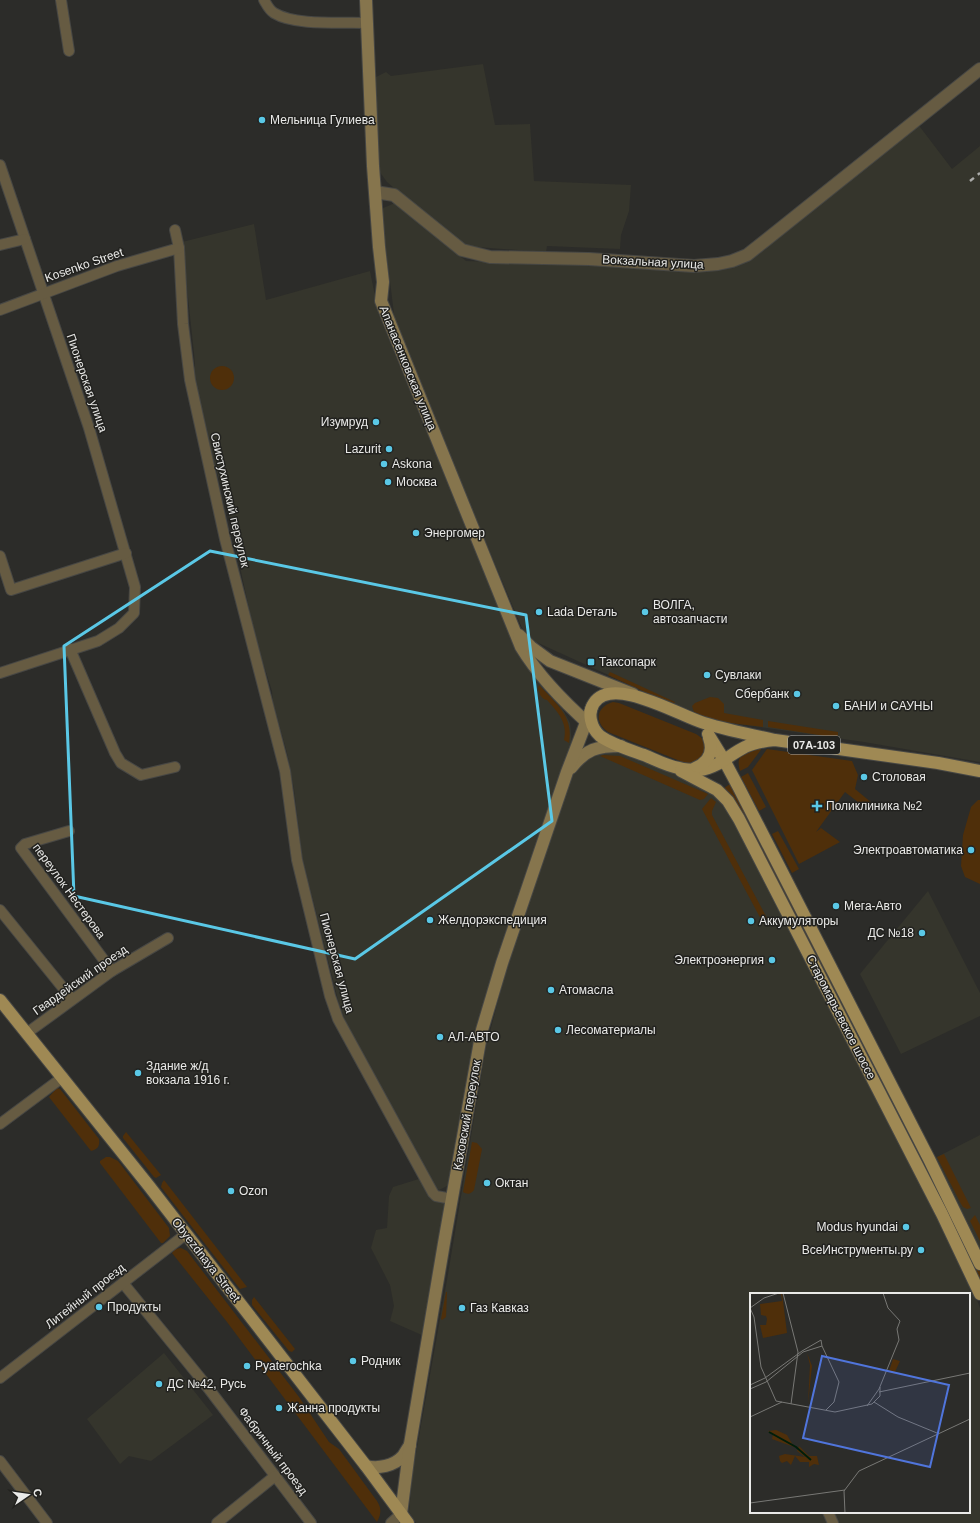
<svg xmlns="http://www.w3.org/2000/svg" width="980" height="1523" viewBox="0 0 980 1523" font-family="Helvetica,sans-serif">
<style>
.built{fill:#35352c;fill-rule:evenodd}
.green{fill:#4f2f0a}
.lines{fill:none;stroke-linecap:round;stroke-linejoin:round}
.minor-casing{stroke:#474744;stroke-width:12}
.tertiary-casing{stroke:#474744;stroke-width:14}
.secondary-casing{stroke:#474744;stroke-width:14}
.primary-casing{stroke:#474744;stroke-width:14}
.minor{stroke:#665b42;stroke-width:10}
.tertiary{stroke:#665b42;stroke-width:12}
.secondary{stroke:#86754d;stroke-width:12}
.primary{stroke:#9f8954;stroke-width:12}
.rail{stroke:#ababa9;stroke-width:2.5;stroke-dasharray:5 5;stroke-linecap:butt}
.marked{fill:none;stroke:#5ac8e6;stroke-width:3;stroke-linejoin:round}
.poi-dot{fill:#5ac8e6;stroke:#22221f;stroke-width:1.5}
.labels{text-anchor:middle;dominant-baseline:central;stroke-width:3;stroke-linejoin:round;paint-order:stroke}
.shield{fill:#22221f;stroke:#aeaeac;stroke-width:1}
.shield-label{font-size:11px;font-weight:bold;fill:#eaeae8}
.poi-label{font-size:12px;fill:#eaeae8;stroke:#22221f;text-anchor:start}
.street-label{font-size:12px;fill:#eaeae8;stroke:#22221f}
.inset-river{fill:none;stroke:#001e0a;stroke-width:2}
.inset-road{fill:none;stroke:#787875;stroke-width:1}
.view{fill:#5075dc;fill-opacity:0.15;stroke:#5075dc;stroke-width:2}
.inset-edge{fill:none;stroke:#eaeae8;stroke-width:2}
</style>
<rect width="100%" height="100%" fill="#2c2c29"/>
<g class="built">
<path d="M483 64 495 125 530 124 534 181 631 185 629 211 621 235 620 249 547 246 546 252 463 246 387 182 379 171 376 77 386 72 391 76Z"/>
<path d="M917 123 952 169 980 146V762L864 742 705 719 536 642 522 628 396 330 381 209 395 203 466 261 710 269 726 268Z"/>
<path d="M254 224 266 300 370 271 378 311 386 332 516 649 541 683 562 708 570 723 572 745 499 954 476 1028 449 1183 447 1186 439 1190 434 1187 346 1022 340 1008 302 856 294 789 287 753 273 702 272 691 256 641 226 502 211 452 193 370 195 366 194 353 182 242Z"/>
<path d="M622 751 670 771 715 794 723 801 901 1143 975 1295 980 1308V1523H416L409 1512 413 1470 447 1280 486 1047 510 955 572 774 593 753ZM751 1294H969V1512H751Z"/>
<path d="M928 891 980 993V1016L901 1054 860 974Z"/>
<path d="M980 1135V1252L933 1159Z"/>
<path d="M422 1178 448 1200 424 1336 390 1321 394 1306 390 1285 371 1248 376 1230 387 1228 389 1196 393 1187Z"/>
<path d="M164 1353 213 1415 151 1461 129 1456 120 1464 87 1419Z"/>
</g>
<g class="green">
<circle cx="222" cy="378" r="12"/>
<path d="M610 672 675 702 673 705 608 675Z"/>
<path d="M539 685C556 704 574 716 569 743L564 740C568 723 558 712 547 700 541 699 539 693 538 688Z"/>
<path d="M710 697 718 698 724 704V713L763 720V727L714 721 694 712 692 706 695 703Z"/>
<path d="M613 702 619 703 696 734C709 742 707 747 702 759L691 764 685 763 608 732C594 722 596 707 613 702Z"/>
<path d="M768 721 838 732V738L768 727Z"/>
<path d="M763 747 748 767 740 771C734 752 749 751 763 747Z"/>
<path d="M767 749 852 761 858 775 855 789 872 803 867 809 845 792 816 832 821 828 840 842 799 864 752 770Z"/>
<path d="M603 755 620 756 708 794 704 799 700 800 600 756Z"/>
<path d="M748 773 766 807 759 811 741 777Z"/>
<path d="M730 784 895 1100 964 1237 980 1271V1284L731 796 724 788Z"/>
<path d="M711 798 716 802 712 811V815L768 920 763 923 702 809Z"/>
<path d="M978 800H980V884L965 877 961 866 963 835 971 807Z"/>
<path d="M778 831 799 869 792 873 772 834Z"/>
<path d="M57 1088 60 1089 99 1139C100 1146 98 1149 91 1151L49 1097Z"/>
<path d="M126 1132 161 1175 156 1178 154 1177 123 1138V1136Z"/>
<path d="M472 1142 477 1143 482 1149 474 1190C470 1195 467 1194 463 1192Z"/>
<path d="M944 1154 971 1208 967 1209 963 1207 961 1204 937 1157Z"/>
<path d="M106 1157H110L118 1161 169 1228 170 1236 163 1243H161L100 1163V1161Z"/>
<path d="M164 1180 247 1287 240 1289 161 1187 162 1183Z"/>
<path d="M975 1215 980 1225V1241L970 1221Z"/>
<path d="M181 1248 187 1251 299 1397 329 1442 339 1449 377 1501C382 1509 381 1514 377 1522L227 1322 172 1253 175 1249Z"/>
<path d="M446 1292H447L446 1317 442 1320 441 1319Z"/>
<path d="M254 1297 295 1349 292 1352 289 1351 252 1305V1300Z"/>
</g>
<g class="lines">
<g class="minor-casing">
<g id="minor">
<path d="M61 0 69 51"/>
<path d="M264 0C267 5 269 10 274 13 295 26 342 22 367 23"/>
<path d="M0 165 89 428 135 587 134 613 119 628 98 641 0 673"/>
<path d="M175 230 179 248 183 324 190 380 225 539 285 771 297 860 330 996 338 1019 433 1193 436 1196 452 1199"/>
<path d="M0 245 25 239"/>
<path d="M0 310 117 266 179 248"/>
<path d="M0 556 11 590 126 553"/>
<path d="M70 649 115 753 121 763 141 775 175 767"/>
<path d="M69 831 25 844 21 848 112 971"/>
<path d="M0 910 72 999"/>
<path d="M27 1033 112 971 168 938"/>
<path d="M0 1124 63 1077"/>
<path d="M123 1283 202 1380 311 1523"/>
<path d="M0 1378 186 1234"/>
<path d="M0 1461 47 1523"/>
<path d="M828 1512 833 1523"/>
<path d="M217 1523 275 1476"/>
<path d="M391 1523 401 1514"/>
</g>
</g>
<g class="tertiary-casing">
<path id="tertiary" d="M375 192 394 195 462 250 490 257 589 259 694 266 718 264 732 261 747 255 766 240 980 69"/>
</g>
<g class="secondary-casing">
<g id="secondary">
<path d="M366 0 373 166 379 247 383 282 381 301 521 647C539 677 565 703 591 726"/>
<path d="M519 635 531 647 550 661 633 694"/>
<path d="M571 768C586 749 597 746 621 746"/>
<path d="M366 1466C378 1469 394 1466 403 1456 405 1453 407 1449 410 1445"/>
<path d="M401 1514 410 1444 444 1243 482 1030 502 963 567 772 592 707"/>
</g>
</g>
<g class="primary-casing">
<g id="primary">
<path d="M708 734 724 760 739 788 929 1159 980 1264"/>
<path d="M775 740C765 741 755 742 745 747 730 754 718 768 700 770 693 770 685 770 679 768 667 766 656 760 644 755 630 750 613 745 600 736 591 728 587 713 594 703 613 675 680 716 704 723 727 730 751 735 775 740L938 763 980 771"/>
<path d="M695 768C708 763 714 752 709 738"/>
<path d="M681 771 717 790 728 801 739 819 942 1214 980 1294"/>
<path d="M0 1000 149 1186 366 1466 408 1523"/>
</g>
</g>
<use href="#minor" class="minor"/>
<use href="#tertiary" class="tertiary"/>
<use href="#secondary" class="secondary"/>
<use href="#primary" class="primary"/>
<path class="rail" d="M970 181 980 173"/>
</g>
<path class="marked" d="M210 551 526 615 552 821 355 959 74 896 64 646Z"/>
<g class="poi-dot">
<circle cx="262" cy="120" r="4"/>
<circle cx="376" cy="422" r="4"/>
<circle cx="389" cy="449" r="4"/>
<circle cx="384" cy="464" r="4"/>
<circle cx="388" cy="482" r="4"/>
<circle cx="416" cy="533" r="4"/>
<circle cx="539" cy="612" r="4"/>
<circle cx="645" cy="612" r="4"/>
<rect x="587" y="658" width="8" height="8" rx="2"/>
<circle cx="707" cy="675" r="4"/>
<circle cx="797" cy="694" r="4"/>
<circle cx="836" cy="706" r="4"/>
<circle cx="864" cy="777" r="4"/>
<path d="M815 800h4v4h4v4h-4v4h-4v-4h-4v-4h4z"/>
<circle cx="971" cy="850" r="4"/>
<circle cx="836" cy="906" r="4"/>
<circle cx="430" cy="920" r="4"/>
<circle cx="751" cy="921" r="4"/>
<circle cx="922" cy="933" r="4"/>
<circle cx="772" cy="960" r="4"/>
<circle cx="551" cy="990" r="4"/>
<circle cx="558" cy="1030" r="4"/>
<circle cx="440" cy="1037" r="4"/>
<circle cx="138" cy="1073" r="4"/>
<circle cx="487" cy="1183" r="4"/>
<circle cx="231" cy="1191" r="4"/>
<circle cx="906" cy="1227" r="4"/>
<circle cx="921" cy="1250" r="4"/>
<circle cx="99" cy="1307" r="4"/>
<circle cx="462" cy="1308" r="4"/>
<circle cx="353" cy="1361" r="4"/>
<circle cx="247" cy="1366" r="4"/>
<circle cx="159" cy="1384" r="4"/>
<circle cx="279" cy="1408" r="4"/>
</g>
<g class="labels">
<rect class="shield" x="788" y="736" width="52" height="18" rx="3"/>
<g class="shield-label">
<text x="814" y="745">07А-103</text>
</g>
<g class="poi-label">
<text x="270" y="120">Мельница Гулиева</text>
<text x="368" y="422" text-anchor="end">Изумруд</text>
<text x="381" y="449" text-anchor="end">Lazurit</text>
<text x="392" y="464">Askona</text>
<text x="396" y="482">Москва</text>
<text x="424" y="533">Энергомер</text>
<text x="653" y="605">ВОЛГА,<tspan x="653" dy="14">автозапчасти</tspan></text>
<text x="547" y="612">Lada Dеталь</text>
<text x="599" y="662">Таксопарк</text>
<text x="715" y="675">Сувлаки</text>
<text x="789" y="694" text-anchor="end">Сбербанк</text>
<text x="844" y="706">БАНИ и САУНЫ</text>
<text x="872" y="777">Столовая</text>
<text x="826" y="806">Поликлиника №2</text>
<text x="963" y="850" text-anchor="end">Электроавтоматика</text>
<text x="844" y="906">Мега-Авто</text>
<text x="438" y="920">Желдорэкспедиция</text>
<text x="759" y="921">Аккумуляторы</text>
<text x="914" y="933" text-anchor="end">ДС №18</text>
<text x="764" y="960" text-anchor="end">Электроэнергия</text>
<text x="559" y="990">Атомасла</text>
<text x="566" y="1030">Лесоматериалы</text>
<text x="448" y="1037">АЛ-АВТО</text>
<text x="146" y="1066">Здание ж/д<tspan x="146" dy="14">вокзала 1916 г.</tspan></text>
<text x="495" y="1183">Октан</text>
<text x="239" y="1191">Ozon</text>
<text x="898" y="1227" text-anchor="end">Modus hyundai</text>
<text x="913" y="1250" text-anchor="end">ВсеИнструменты.ру</text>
<text x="107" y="1307">Продукты</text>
<text x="470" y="1308">Газ Кавказ</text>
<text x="361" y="1361">Родник</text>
<text x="255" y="1366">Pyaterochka</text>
<text x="167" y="1384">ДС №42, Русь</text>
<text x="287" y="1408">Жанна продукты</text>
</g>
<g class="street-label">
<text transform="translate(653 262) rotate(3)">Вокзальная улица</text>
<text transform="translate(84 265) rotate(-19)">Kosenko Street</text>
<text transform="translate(408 368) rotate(68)">Апанасенковская улица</text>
<text transform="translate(87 383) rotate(71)">Пионерская улица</text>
<text transform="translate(230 500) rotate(77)">Свистухинский переулок</text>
<text transform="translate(69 891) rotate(54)">переулок Нестерова</text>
<text transform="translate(337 963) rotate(75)">Пионерская улица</text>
<text transform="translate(80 980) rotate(-35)">Гвардейский проезд</text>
<text transform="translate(841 1017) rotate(63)">Старомарьевское шоссе</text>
<text transform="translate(467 1115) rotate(-80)">Каховский переулок</text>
<text transform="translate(206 1260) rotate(52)">Obyezdnaya Street</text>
<text transform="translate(85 1296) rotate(-38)">Литейный проезд</text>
<text transform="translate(273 1451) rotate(53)">Фабричный проезд</text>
</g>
</g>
<g transform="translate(750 1293)">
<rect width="220" height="220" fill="#2c2c29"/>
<path d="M32 0 37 40 13 45 10 32H16L17 26 16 23 11 22 10 11 32 8 31 1 28 2ZM57 60 62 73 58 111 60 72ZM143 66 150 68 144 81 139 78ZM26 137 37 142 44 154 22 146 23 141 18 138ZM49 153 59 163H67L69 172 64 171 59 174V169H50L45 163 41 172 37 168 32 170 30 168 29 163 35 161 55 164 47 158Z" fill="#4f2f0a"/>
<path class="inset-river" d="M19 139 46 154 61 167"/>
<path class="inset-road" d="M29 0 14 5 0 15 4 24 11 74 26 108 85 119 122 111 130 103V94M33 0 48 59 41 111M72 53 89 89 84 109 76 117M0 92 15 85 52 58 71 47 72 53 53 59 16 89 0 96M129 99 220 80M124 109 148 124 187 140M117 113 129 96 149 47 147 36 150 28 138 15 133 0M0 124 32 109M0 210 95 197M95 220 94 198 109 178 220 126"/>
<path class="view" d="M72 63 199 92 180 174 53 145Z"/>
<rect width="220" height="220" class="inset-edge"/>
</g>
<g transform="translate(28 1495) rotate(77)" stroke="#22221f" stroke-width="3" paint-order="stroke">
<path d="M0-3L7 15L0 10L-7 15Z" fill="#eaeae8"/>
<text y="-6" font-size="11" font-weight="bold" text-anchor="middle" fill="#eaeae8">С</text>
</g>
</svg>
